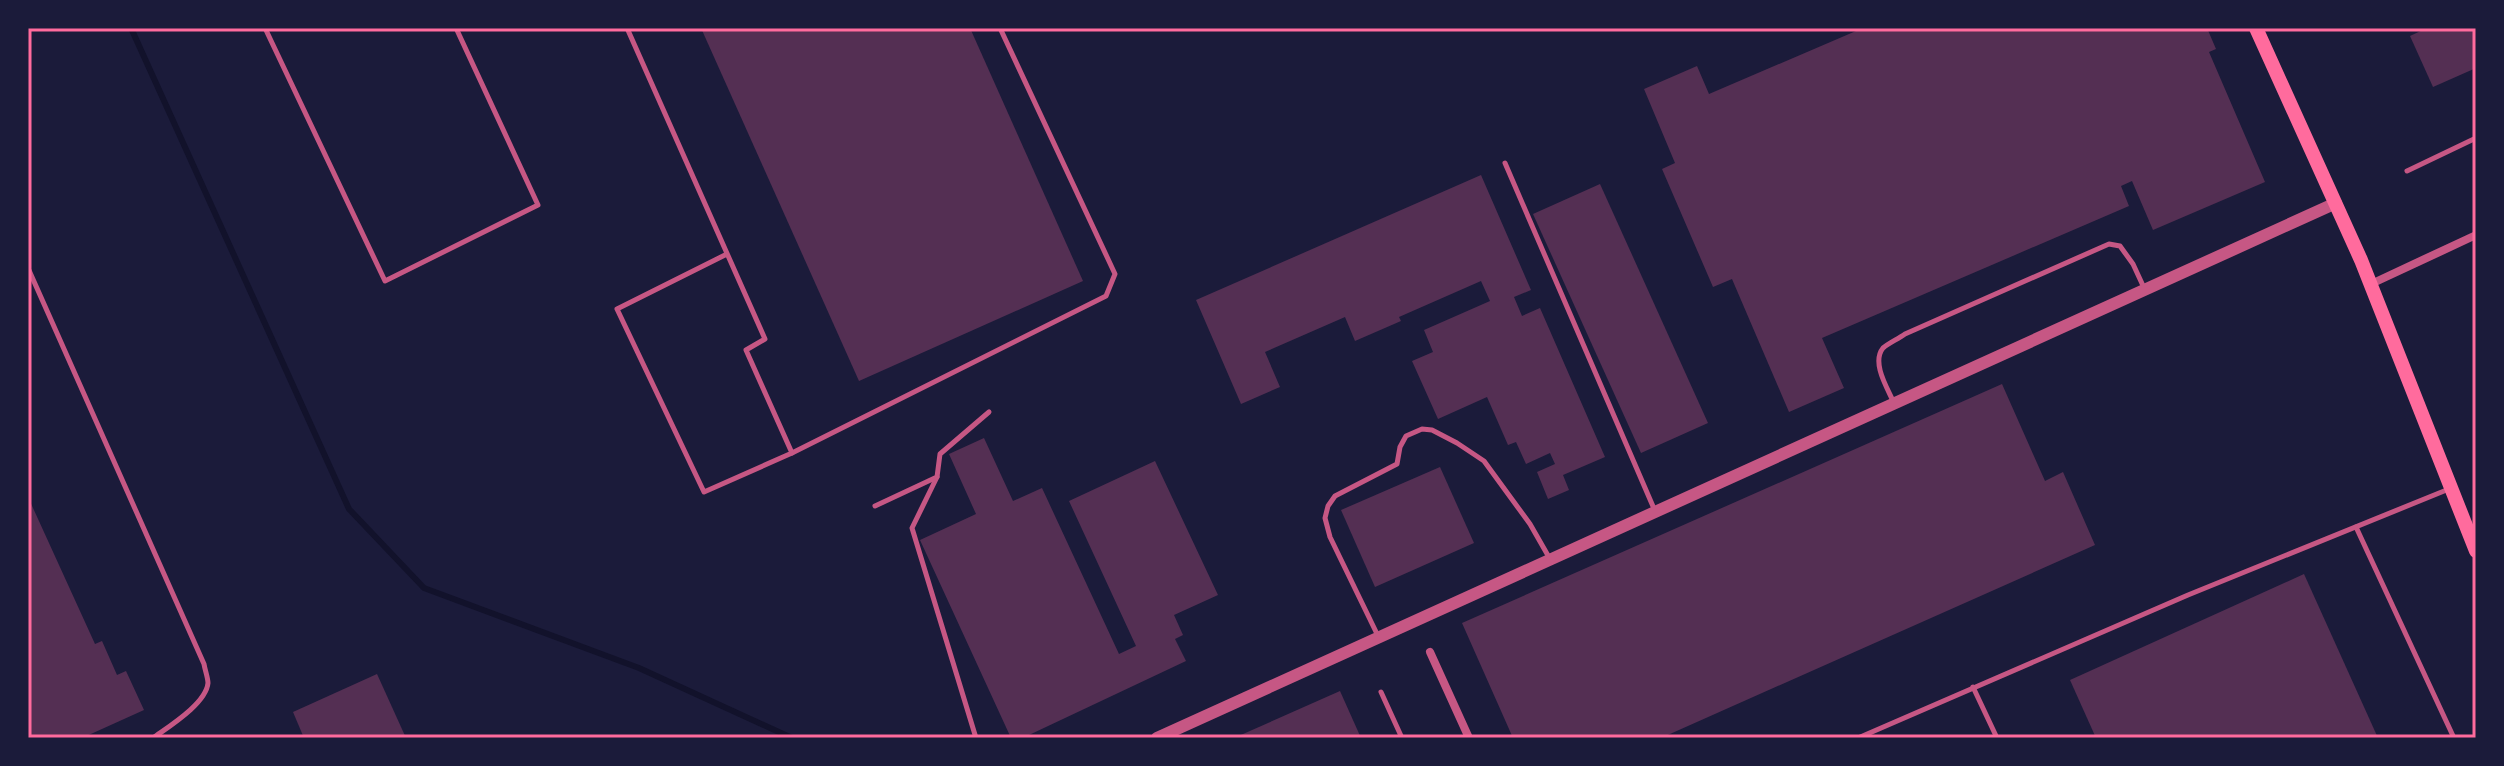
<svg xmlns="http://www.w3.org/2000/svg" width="2504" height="766" viewBox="0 0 2504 766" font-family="Raleway,sans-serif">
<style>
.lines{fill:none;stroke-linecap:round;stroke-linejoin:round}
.stream{stroke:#12122b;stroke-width:6}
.building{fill:#542f53}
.service{stroke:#c65784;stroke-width:5}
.minor{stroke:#c65784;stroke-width:8}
.tertiary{stroke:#c65784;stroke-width:12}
.secondary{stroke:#ff6b9d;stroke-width:14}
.neatline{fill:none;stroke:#ff6b9d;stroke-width:3}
</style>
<rect width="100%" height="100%" fill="#1b1b3a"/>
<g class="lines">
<path class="stream" d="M131 28 349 509 424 588 639 668 792 738"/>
</g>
<g class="building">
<path d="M701 28H970L1083 281 859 381Z"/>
<path d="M1863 28H2207L2216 49 2209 52 2265 182 2153 230 2132 181 2121 186 2129 206 1822 338 1844 388 1789 412 1732 279 1713 287 1662 169 1675 163 1644 89 1697 66 1709 94Z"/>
<path d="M2427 28H2476V68L2433 87 2410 36Z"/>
<path d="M1481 175 1531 290 1514 297 1522 316 1540 308 1605 457 1563 475 1569 490 1548 499 1537 472 1555 464 1550 453 1526 464 1516 442 1508 445 1487 397 1438 419 1412 361 1433 352 1424 330 1490 301 1481 281 1399 317 1401 321 1355 341 1345 317 1265 352 1280 387 1241 404 1196 300Z"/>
<path d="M1600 184 1708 423 1641 453 1533 214Z"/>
<path d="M2002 384 2045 481 2063 472 2095 545 1661 738H1513L1462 623Z"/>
<path d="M984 438 1013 501 1042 488 1119 654 1136 646 1069 501 1155 461 1218 595 1174 615 1183 635 1175 639 1186 661 1029 735 1030 738H1011L920 540 976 514 949 454Z"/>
<path d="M1440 467 1474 543 1375 587 1341 510Z"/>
<path d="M28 497 95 644 102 641 117 675 126 671 144 710 82 738H28Z"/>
<path d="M2304 574 2378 738H2096L2070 680Z"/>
<path d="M377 674 406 738H304L293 712Z"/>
<path d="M1340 691 1361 738H1234Z"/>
</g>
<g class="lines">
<g class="service">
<path d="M265 28 385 281 538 205 456 28"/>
<path d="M627 28 765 339 746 350 792 453 704 492 617 309 727 254"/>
<path d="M1505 163 1655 511"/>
<path d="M2407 171 2476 138"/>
<path d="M28 268 204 664C205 670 208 678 208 683 206 704 168 727 153 738"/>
<path d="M1894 403C1888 389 1871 363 1883 348 1889 343 1898 339 1905 334L2109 244 2120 246 2133 264 2145 290"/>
<path d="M792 453 1106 296 1115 274 1000 28"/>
<path d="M937 477 912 528 976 738"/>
<path d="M875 506 937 477 940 454 989 412"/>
<path d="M2356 527 2454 738"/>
<path d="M1379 638 1330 537 1325 518 1328 506 1335 496 1397 464 1400 447 1406 436 1422 429 1432 430 1457 443 1484 461 1530 524 1550 559"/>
<path d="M1973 687 1997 738"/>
<path d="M1381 692 1402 738"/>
<path d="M1858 738 2188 595 2449 489"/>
</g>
<g class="minor">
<path d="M2371 284 2476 235"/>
<path d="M1430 652 1469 738"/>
</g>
<path class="tertiary" d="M1157 738 2336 203"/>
<path class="secondary" d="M2256 28 2361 260 2476 551"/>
</g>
<rect width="2504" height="766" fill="none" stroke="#1b1b3a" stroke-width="60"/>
<rect x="30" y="30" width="2444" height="706" class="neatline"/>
</svg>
